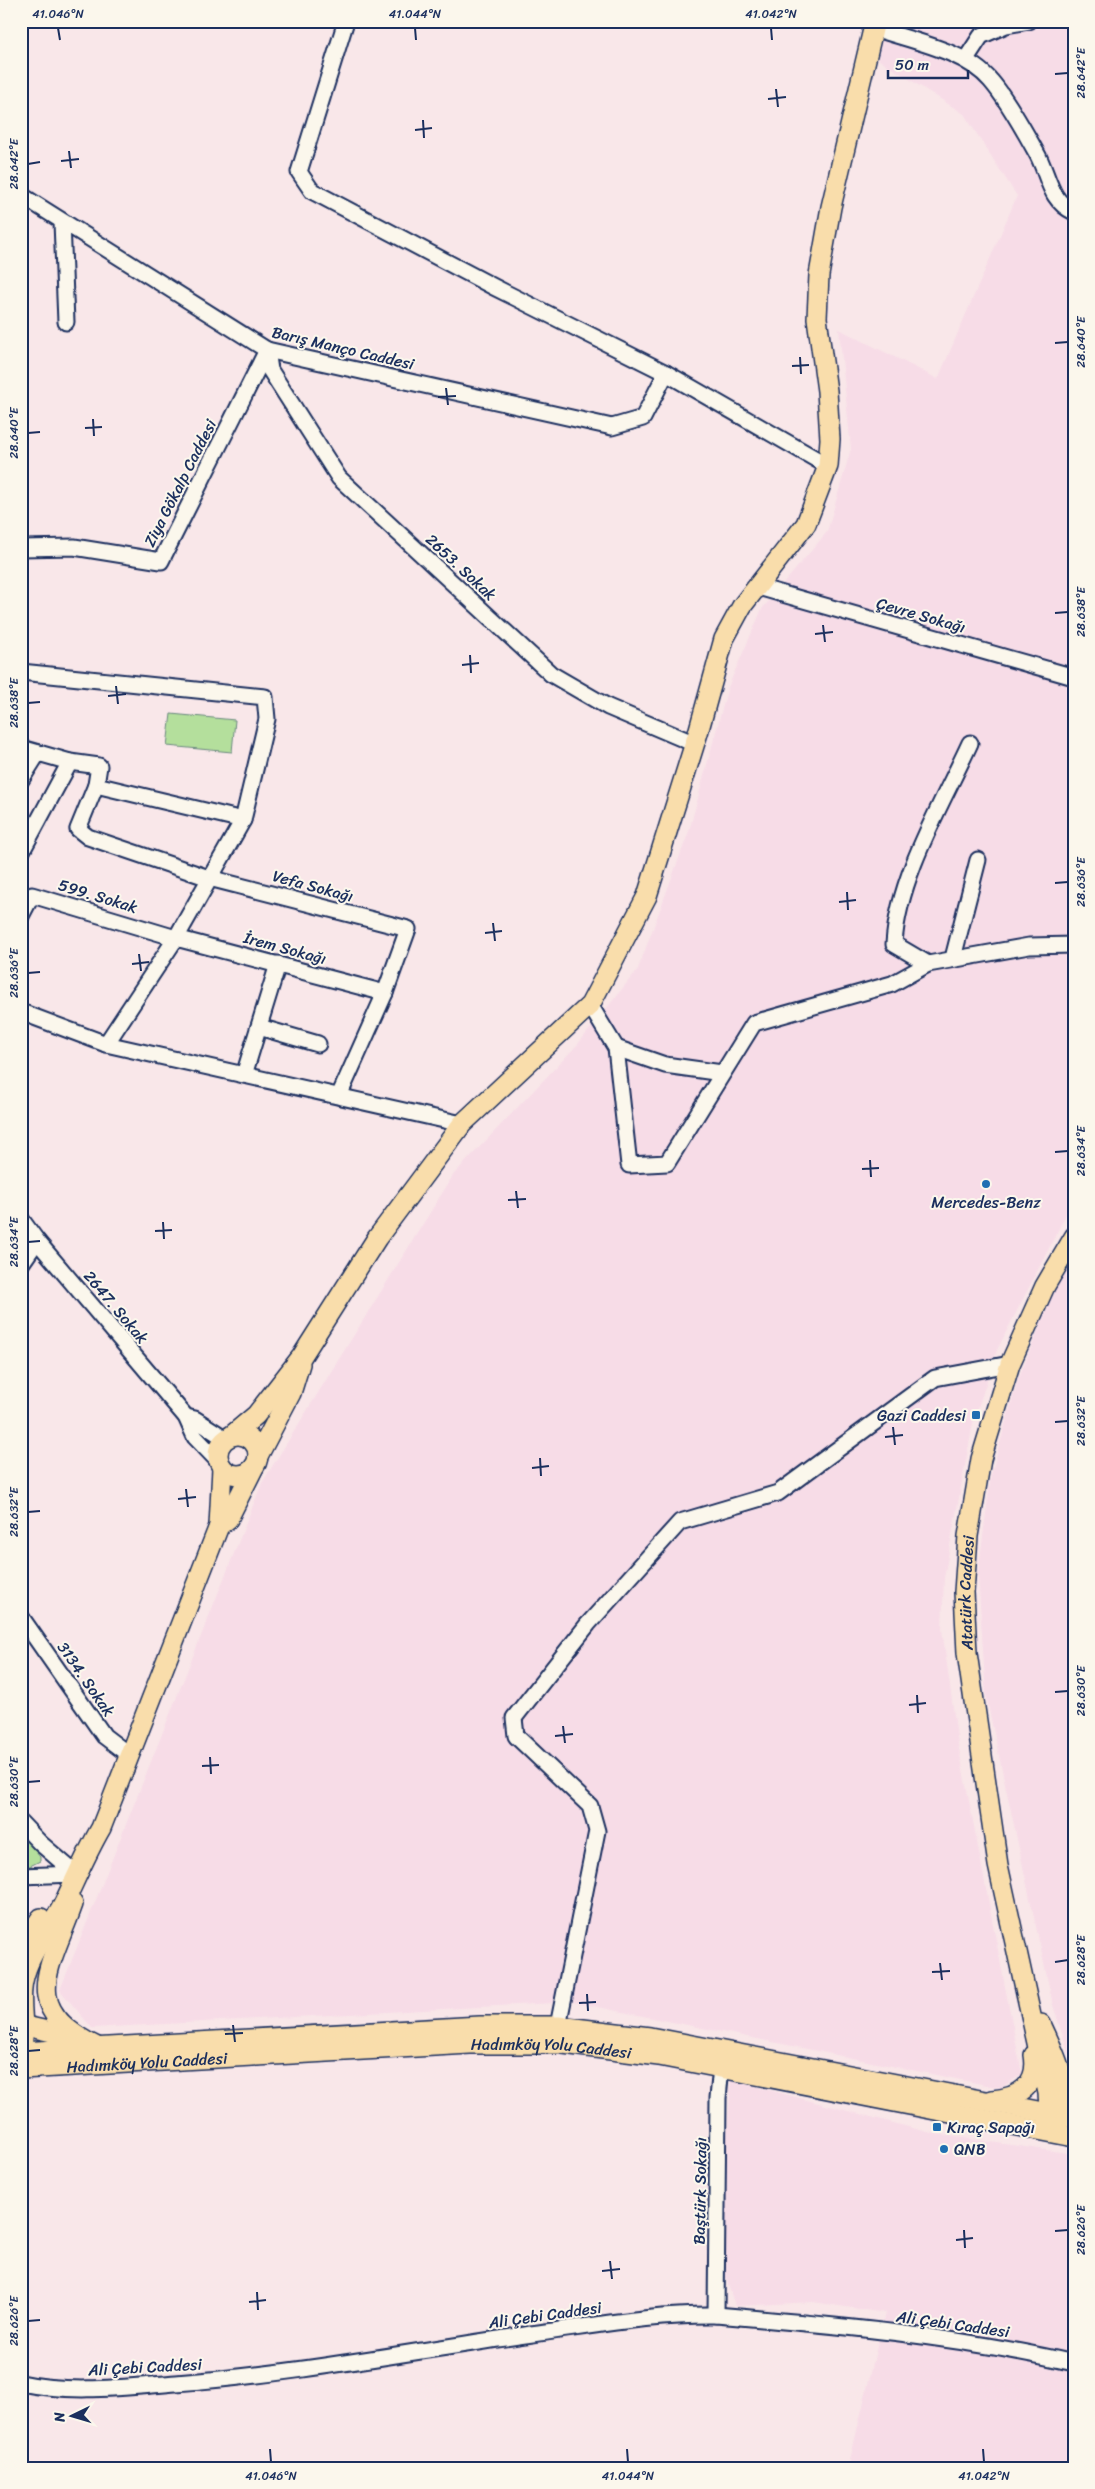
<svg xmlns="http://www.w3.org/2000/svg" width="1095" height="2489" viewBox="0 0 1095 2489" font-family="Sriracha,sans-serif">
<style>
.built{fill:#f7dce7}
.green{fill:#b4df9c;stroke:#68877d}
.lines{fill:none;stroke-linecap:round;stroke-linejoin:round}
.minor-casing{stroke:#1b2f5e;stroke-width:19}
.major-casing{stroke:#1b2f5e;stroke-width:22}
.minor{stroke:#fbf7ec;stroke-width:15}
.major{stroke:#f9ddab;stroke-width:19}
.ticks{fill:none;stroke:#1b2f5e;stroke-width:2}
.poi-dot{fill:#1f6fb2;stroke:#fbf7ec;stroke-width:2}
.labels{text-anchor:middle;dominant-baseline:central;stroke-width:4;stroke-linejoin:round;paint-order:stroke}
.street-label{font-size:16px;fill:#1b2f5e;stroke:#fbf7ec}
.poi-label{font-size:16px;fill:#1b2f5e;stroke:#fbf7ec;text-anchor:start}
.neatline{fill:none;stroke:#1b2f5e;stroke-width:2}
.ticks-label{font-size:12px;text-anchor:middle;fill:#1b2f5e}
</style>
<rect width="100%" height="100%" fill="#f9e7e9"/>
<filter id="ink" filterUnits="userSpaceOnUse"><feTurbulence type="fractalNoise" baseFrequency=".02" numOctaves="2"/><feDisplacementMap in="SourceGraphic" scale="10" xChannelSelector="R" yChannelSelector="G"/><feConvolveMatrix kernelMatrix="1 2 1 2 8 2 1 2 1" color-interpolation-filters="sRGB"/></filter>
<g filter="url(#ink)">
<g class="built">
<path d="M877 21H1074V1199L997 1350 973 1423 944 1578 942 1629 958 1744 1022 2074 1001 2088 573 2002 92 2028 60 1990 262 1483 454 1174 578 1044 638 969 689 831 728 687 762 609 827 532 851 449 839 329 938 379 1017 196 964 114 879 60 875 33Z"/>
<path d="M1074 1254V2071L1053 2005 986 1696 978 1574 991 1475 1018 1379 1060 1277Z"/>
<path d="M731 2080 935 2134 1074 2154V2468H848L885 2313 813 2302 735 2306 719 2257Z"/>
</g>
<g class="green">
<path d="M171 714 235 720 232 752 167 746Z"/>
<path d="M21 1833 40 1857V1861L30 1866H21Z"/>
</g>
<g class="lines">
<g class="minor-casing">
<g id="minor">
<path d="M346 21 299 172 312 191 494 287 666 373 828 466"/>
<path d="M874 28C911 41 965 50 991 81 1006 98 1025 132 1036 152 1049 174 1048 200 1074 212"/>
<path d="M966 59 981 36 1006 25 1029 21"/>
<path d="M21 195 267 350 612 427 643 418 666 373"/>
<path d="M62 222 66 322"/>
<path d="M267 350 270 370 339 478 551 674 608 707 695 744"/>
<path d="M21 548 74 547 161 561 267 350"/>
<path d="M758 587 1074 677"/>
<path d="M21 672 265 697 267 719 243 820 176 938 106 1044"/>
<path d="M21 748 70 762 99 766 96 785"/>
<path d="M21 780 38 753"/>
<path d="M243 820 96 785 78 829 88 837 209 878 408 929 385 993 339 1096"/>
<path d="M21 853 70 762"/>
<path d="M21 916 32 895 176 938 385 993"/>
<path d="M953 958 978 860"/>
<path d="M928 964 894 944C898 877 942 804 970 743"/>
<path d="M590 1005 616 1048 629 1165 667 1163 754 1023 892 984 928 964 1029 946 1074 945"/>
<path d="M21 1012 106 1044 462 1124"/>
<path d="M259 1027 318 1044"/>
<path d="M616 1048 665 1065 722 1073"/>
<path d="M244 1075 278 964"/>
<path d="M21 1219 37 1241 186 1417 195 1437 219 1462"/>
<path d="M21 1264 37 1241"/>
<path d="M186 1417 195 1419 226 1439"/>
<path d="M21 1617 104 1736 129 1755"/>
<path d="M21 1823 40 1843 76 1874"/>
<path d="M21 1876 76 1874"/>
<path d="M558 2026 597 1831 590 1806 516 1736 514 1718 588 1624 680 1522 778 1493 935 1378 1010 1364"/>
<path d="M716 2315 718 2098 721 2067"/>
<path d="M21 2383C71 2394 125 2387 176 2383 298 2374 418 2350 539 2333 598 2325 657 2314 716 2315 835 2325 957 2336 1074 2363"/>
</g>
</g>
<g class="major-casing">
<g id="major">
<circle cx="238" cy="1455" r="20"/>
<path d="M231 1436 256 1415 302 1356 377 1238 462 1124 590 1005 647 896 698 733 724 639 742 606 806 524 828 466 830 439 827 391 817 318 819 275 831 207 875 21"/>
<path d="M258 1456 291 1393 300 1364"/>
<path d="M219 1526 228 1519 253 1469"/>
<path d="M73 1904C50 1969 17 2008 97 2047"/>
<path d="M21 1947 41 1918"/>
<path d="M1041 2024C1055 2054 1069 2083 1065 2117L1054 2123"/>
<path d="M21 2025 74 2037"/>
<path d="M21 2052 480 2026H558L650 2037 1074 2118"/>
<path d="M21 2053C27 2029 18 2005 23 1981 29 1951 51 1929 64 1903 76 1878 87 1852 101 1828L219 1526 222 1468"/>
<path id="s1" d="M21 2069 470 2044H563L659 2056 1074 2137"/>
<path d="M992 2100C1020 2098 1039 2084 1034 2055"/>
<path id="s2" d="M1050 2124 1048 2093 998 1865 967 1653 964 1592 968 1536 981 1459 1010 1364 1045 1286 1074 1237"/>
</g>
</g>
<use href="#minor" class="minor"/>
<use href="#major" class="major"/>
</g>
</g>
<path class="ticks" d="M58 28 60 40M415 28 416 40M771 28 772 40M1055 74 1068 73M776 89 778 107M768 99 786 97M423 120 424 138M415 130 432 128M69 151 71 168M61 161 79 159M28 164 40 162M1055 343 1068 342M800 357 801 374M792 366 809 365M446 388 448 405M438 397 456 396M93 419 94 436M85 428 102 427M28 433 40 432M1055 613 1068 612M823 625 825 642M815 634 833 632M470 655 471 673M462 665 479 663M116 686 118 704M108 696 126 694M28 703 40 702M1055 883 1068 882M847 892 848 910M839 902 856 900M493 923 495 941M485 933 502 931M139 954 141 971M132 964 149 962M28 973 40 972M1055 1152 1068 1151M870 1160 871 1177M862 1169 879 1168M516 1191 518 1208M508 1200 526 1199M163 1222 164 1239M155 1231 172 1230M28 1242 40 1241M1055 1422 1068 1421M893 1427 895 1445M885 1437 903 1435M540 1458 541 1476M532 1468 549 1466M186 1489 188 1507M178 1499 196 1497M28 1512 40 1511M1055 1692 1068 1691M917 1695 918 1713M909 1705 926 1703M563 1726 565 1743M555 1736 573 1734M210 1757 211 1774M202 1766 219 1765M28 1782 40 1781M1055 1962 1068 1960M940 1963 942 1980M932 1972 950 1971M587 1994 588 2011M579 2003 596 2002M233 2025 235 2042M225 2034 243 2033M28 2051 40 2050M964 2230 965 2248M1055 2231 1068 2230M956 2240 973 2238M610 2261 612 2279M602 2271 620 2269M257 2292 258 2310M249 2302 266 2300M28 2321 40 2320M270 2449 271 2462M627 2449 628 2462M983 2449 984 2462"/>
<g class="poi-dot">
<circle cx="986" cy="1184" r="5"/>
<rect x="971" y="1410" width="10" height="10" rx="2.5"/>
<rect x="932" y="2122" width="10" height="10" rx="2.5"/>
<circle cx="944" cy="2149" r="5"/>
</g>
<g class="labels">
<g class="street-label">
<text transform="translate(343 348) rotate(13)">Barış Manço Caddesi</text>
<text transform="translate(180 483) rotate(-63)">Ziya Gökalp Caddesi</text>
<text transform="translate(461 567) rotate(43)">2653. Sokak</text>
<text transform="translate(921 615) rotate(16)">Çevre Sokağı</text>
<text transform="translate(313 886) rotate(15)">Vefa Sokağı</text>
<text transform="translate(98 896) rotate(17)">599. Sokak</text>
<text transform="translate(285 948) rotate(15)">İrem Sokağı</text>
<text transform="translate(116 1307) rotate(50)">2647. Sokak</text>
<text stroke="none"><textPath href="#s2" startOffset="539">Atatürk Caddesi</textPath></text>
<text transform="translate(86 1679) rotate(55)">3134. Sokak</text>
<text stroke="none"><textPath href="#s1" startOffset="531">Hadımköy Yolu Caddesi</textPath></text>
<text stroke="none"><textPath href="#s1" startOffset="126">Hadımköy Yolu Caddesi</textPath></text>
<text transform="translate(700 2191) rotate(-89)">Baştürk Sokağı</text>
<text transform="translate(545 2315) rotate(-8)">Ali Çebi Caddesi</text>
<text transform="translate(953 2324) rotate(8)">Ali Çebi Caddesi</text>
<text transform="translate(145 2367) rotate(-3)">Ali Çebi Caddesi</text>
</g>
<g class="poi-label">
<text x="986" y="1202" text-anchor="middle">Mercedes-Benz</text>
<text x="966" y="1415" text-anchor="end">Gazi Caddesi</text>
<text x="947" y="2127">Kıraç Sapağı</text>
<text x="954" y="2149">QNB</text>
</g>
</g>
<rect width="1095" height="2489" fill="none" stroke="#fbf7ec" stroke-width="55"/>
<g transform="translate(72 2416) rotate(265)" stroke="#fbf7ec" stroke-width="4" paint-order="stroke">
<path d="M0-4L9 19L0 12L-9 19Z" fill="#1b2f5e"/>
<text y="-8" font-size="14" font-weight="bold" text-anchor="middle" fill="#1b2f5e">N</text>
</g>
<path d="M888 70v8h80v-8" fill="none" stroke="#1b2f5e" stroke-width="2.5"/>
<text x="895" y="70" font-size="15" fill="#1b2f5e" stroke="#fbf7ec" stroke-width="4" paint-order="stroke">50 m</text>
<rect x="28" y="28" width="1040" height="2434" class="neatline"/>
<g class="ticks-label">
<text x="58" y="18">41.046°N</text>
<text x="415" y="18">41.044°N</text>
<text x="771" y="18">41.042°N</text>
<text transform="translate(1081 73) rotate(-90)" y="4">28.642°E</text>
<text transform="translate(14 164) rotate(-90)" y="4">28.642°E</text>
<text transform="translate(1081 342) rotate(-90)" y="4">28.640°E</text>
<text transform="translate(14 433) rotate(-90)" y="4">28.640°E</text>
<text transform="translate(1081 612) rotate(-90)" y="4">28.638°E</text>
<text transform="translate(14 703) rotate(-90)" y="4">28.638°E</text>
<text transform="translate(1081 882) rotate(-90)" y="4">28.636°E</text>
<text transform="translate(14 973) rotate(-90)" y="4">28.636°E</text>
<text transform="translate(1081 1151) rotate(-90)" y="4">28.634°E</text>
<text transform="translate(14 1242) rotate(-90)" y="4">28.634°E</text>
<text transform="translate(1081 1421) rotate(-90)" y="4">28.632°E</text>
<text transform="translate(14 1512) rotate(-90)" y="4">28.632°E</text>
<text transform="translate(1081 1691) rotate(-90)" y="4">28.630°E</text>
<text transform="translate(14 1782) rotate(-90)" y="4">28.630°E</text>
<text transform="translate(1081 1960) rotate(-90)" y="4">28.628°E</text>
<text transform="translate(14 2051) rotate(-90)" y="4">28.628°E</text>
<text transform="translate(1081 2230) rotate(-90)" y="4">28.626°E</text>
<text transform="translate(14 2321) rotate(-90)" y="4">28.626°E</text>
<text x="271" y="2480">41.046°N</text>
<text x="628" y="2480">41.044°N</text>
<text x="984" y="2480">41.042°N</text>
</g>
</svg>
